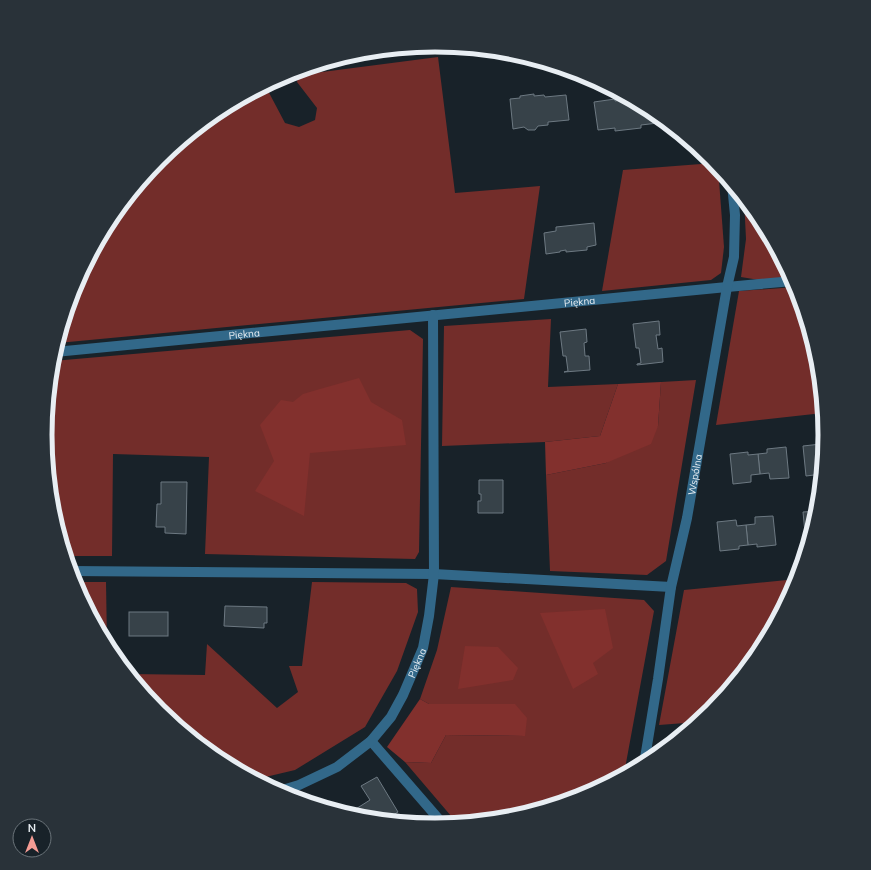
<svg xmlns="http://www.w3.org/2000/svg" width="871" height="870" viewBox="0 0 871 870" font-family="Mulish,sans-serif">
<style>
.green{fill:#732d2a}
.forest{fill:#82302d}
.building{fill:#374249;stroke:#6d7982}
.lines{fill:none;stroke-linecap:round;stroke-linejoin:round}
.service{stroke:#326889;stroke-width:10}
.minor{stroke:#326889;stroke-width:10}
.labels{text-anchor:middle;dominant-baseline:central;stroke-width:4;stroke-linejoin:round;paint-order:stroke}
.street-label{font-size:10px;fill:#e8eef3;stroke:#182229}
.rim{fill:none;stroke:#e8eef3;stroke-width:5}
</style>
<rect width="100%" height="100%" fill="#182229"/>
<g class="green">
<path d="M438 57 455 193 540 186 524 299 58 343 75 286 111 218 160 159 219 111 266 85V87L285 123 299 127 315 120 317 108 297 82 299 75Z"/>
<path d="M714 163 718 167 724 247 721 273 711 280 602 291 623 170Z"/>
<path d="M744 199 760 219 791 277 759 280 741 277 746 239Z"/>
<path d="M796 287 818 359 823 413 716 425 739 291Z"/>
<path d="M551 319 548 387 618 384 600 436 545 442 442 446 444 326Z"/>
<path d="M410 330 423 339 419 552 415 559 205 554 209 457 113 454 112 556H67L53 511 46 435 53 361Z"/>
<path d="M696 380 666 561 647 575 550 571 546 475 606 463 658 426 661 382Z"/>
<path d="M797 579 796 584 760 652 743 672 737 673 738 678 711 711 698 722 659 725 684 590Z"/>
<path d="M75 582H106L107 644 75 584Z"/>
<path d="M312 582 406 583 417 589 418 612 397 671 365 727 295 770 257 779 219 759 160 711 129 674 205 675 207 644 277 708 298 692 289 666H302Z"/>
<path d="M451 587 644 600 654 611 624 774 585 795 511 818 457 823 405 762 431 763 446 735 524 736 429 704 420 699 437 650Z"/>
</g>
<g class="forest">
<path d="M359 378 371 402 402 420 406 445 310 453 304 516 255 491 274 461 260 425 281 400 293 402 303 394 320 389Z"/>
<path d="M661 382 658 426 651 444 606 463 546 475 545 442 600 436 618 384Z"/>
<path d="M605 609 613 648 593 663 598 674 573 689 540 613Z"/>
<path d="M465 646 498 647 518 668 513 680 458 689Z"/>
<path d="M420 699 429 704H515L527 718 525 736 446 735 431 763 405 762 387 747Z"/>
</g>
<g class="building">
<path d="M534 94V96L544 95 545 97 566 95 569 120 548 122V125L538 126 535 130H528L524 127 513 129 510 99 520 98V96Z"/>
<path d="M615 99V101L630 99 652 111 657 115 658 123 641 125V128L615 131V128L598 130 594 102Z"/>
<path d="M594 223 596 245 587 247V250L566 252V250L560 251V252L546 254 544 233 556 231V227Z"/>
<path d="M659 321 660 335H656L658 349 662 348 663 362 637 365V364L641 363 639 348H636L633 324Z"/>
<path d="M586 329 587 342 584 343 585 356H589L590 370 564 372 568 371 566 356H563L560 332Z"/>
<path d="M821 444 822 447H824L822 474 806 476 803 446Z"/>
<path d="M786 447 789 478 770 479 769 473 760 474 758 454 767 453V449Z"/>
<path d="M748 452V455L758 454 760 474 751 475V482L733 484 730 454Z"/>
<path d="M479 480H503V513H478V501H481V494H479Z"/>
<path d="M161 482H187L186 534 165 533V527H156L157 504H161Z"/>
<path d="M818 511 809 542 806 543 803 512Z"/>
<path d="M773 516 776 545 757 547V544L748 545 746 525 755 524V517Z"/>
<path d="M736 520 737 526 746 525 748 545 739 546V549L720 551 717 522Z"/>
<path d="M225 606 267 607V623H264V628L224 626Z"/>
<rect x="129" y="612" width="39" height="24"/>
<path d="M377 777 398 812 385 820 359 817 353 816 351 812 370 800 361 786Z"/>
</g>
<g class="lines">
<path class="service" d="M727 287 793 281"/>
<g class="minor">
<path id="s1" d="M55 352 727 287"/>
<path d="M71 571 434 574 671 587"/>
<path d="M371 741 443 824"/>
<path id="s2" d="M644 764 658 679 671 587 687 518 727 287 734 257 735 215 732 184"/>
<path id="s3" d="M279 791 299 785 337 767 371 741 391 717 403 695 423 648 429 616 434 574 433 315"/>
</g>
</g>
<g class="labels">
<g class="street-label">
<text stroke="none"><textPath href="#s1" startOffset="527">Piękna</textPath></text>
<text stroke="none"><textPath href="#s1" startOffset="190">Piękna</textPath></text>
<text stroke="none"><textPath href="#s2" startOffset="294">Wspólna</textPath></text>
<text stroke="none"><textPath href="#s3" startOffset="197">Piękna</textPath></text>
</g>
</g>
<path d="M0 0H871V870H0ZM52 435a383 383 0 1 1 766 0a383 383 0 1 1-766 0Z" fill="#293239" fill-rule="evenodd"/>
<path class="rim" d="M52 435a383 383 0 1 1 766 0a383 383 0 1 1-766 0Z"/>
<g transform="translate(32 838)"><circle r="19" fill="#182229" stroke="#6b747a"/>
<path d="M0-3L7 15L0 10L-7 15Z" fill="#f59c94"/>
<text y="-6" font-size="11" font-weight="bold" text-anchor="middle" fill="#e8eef3">N</text>
</g>
</svg>
